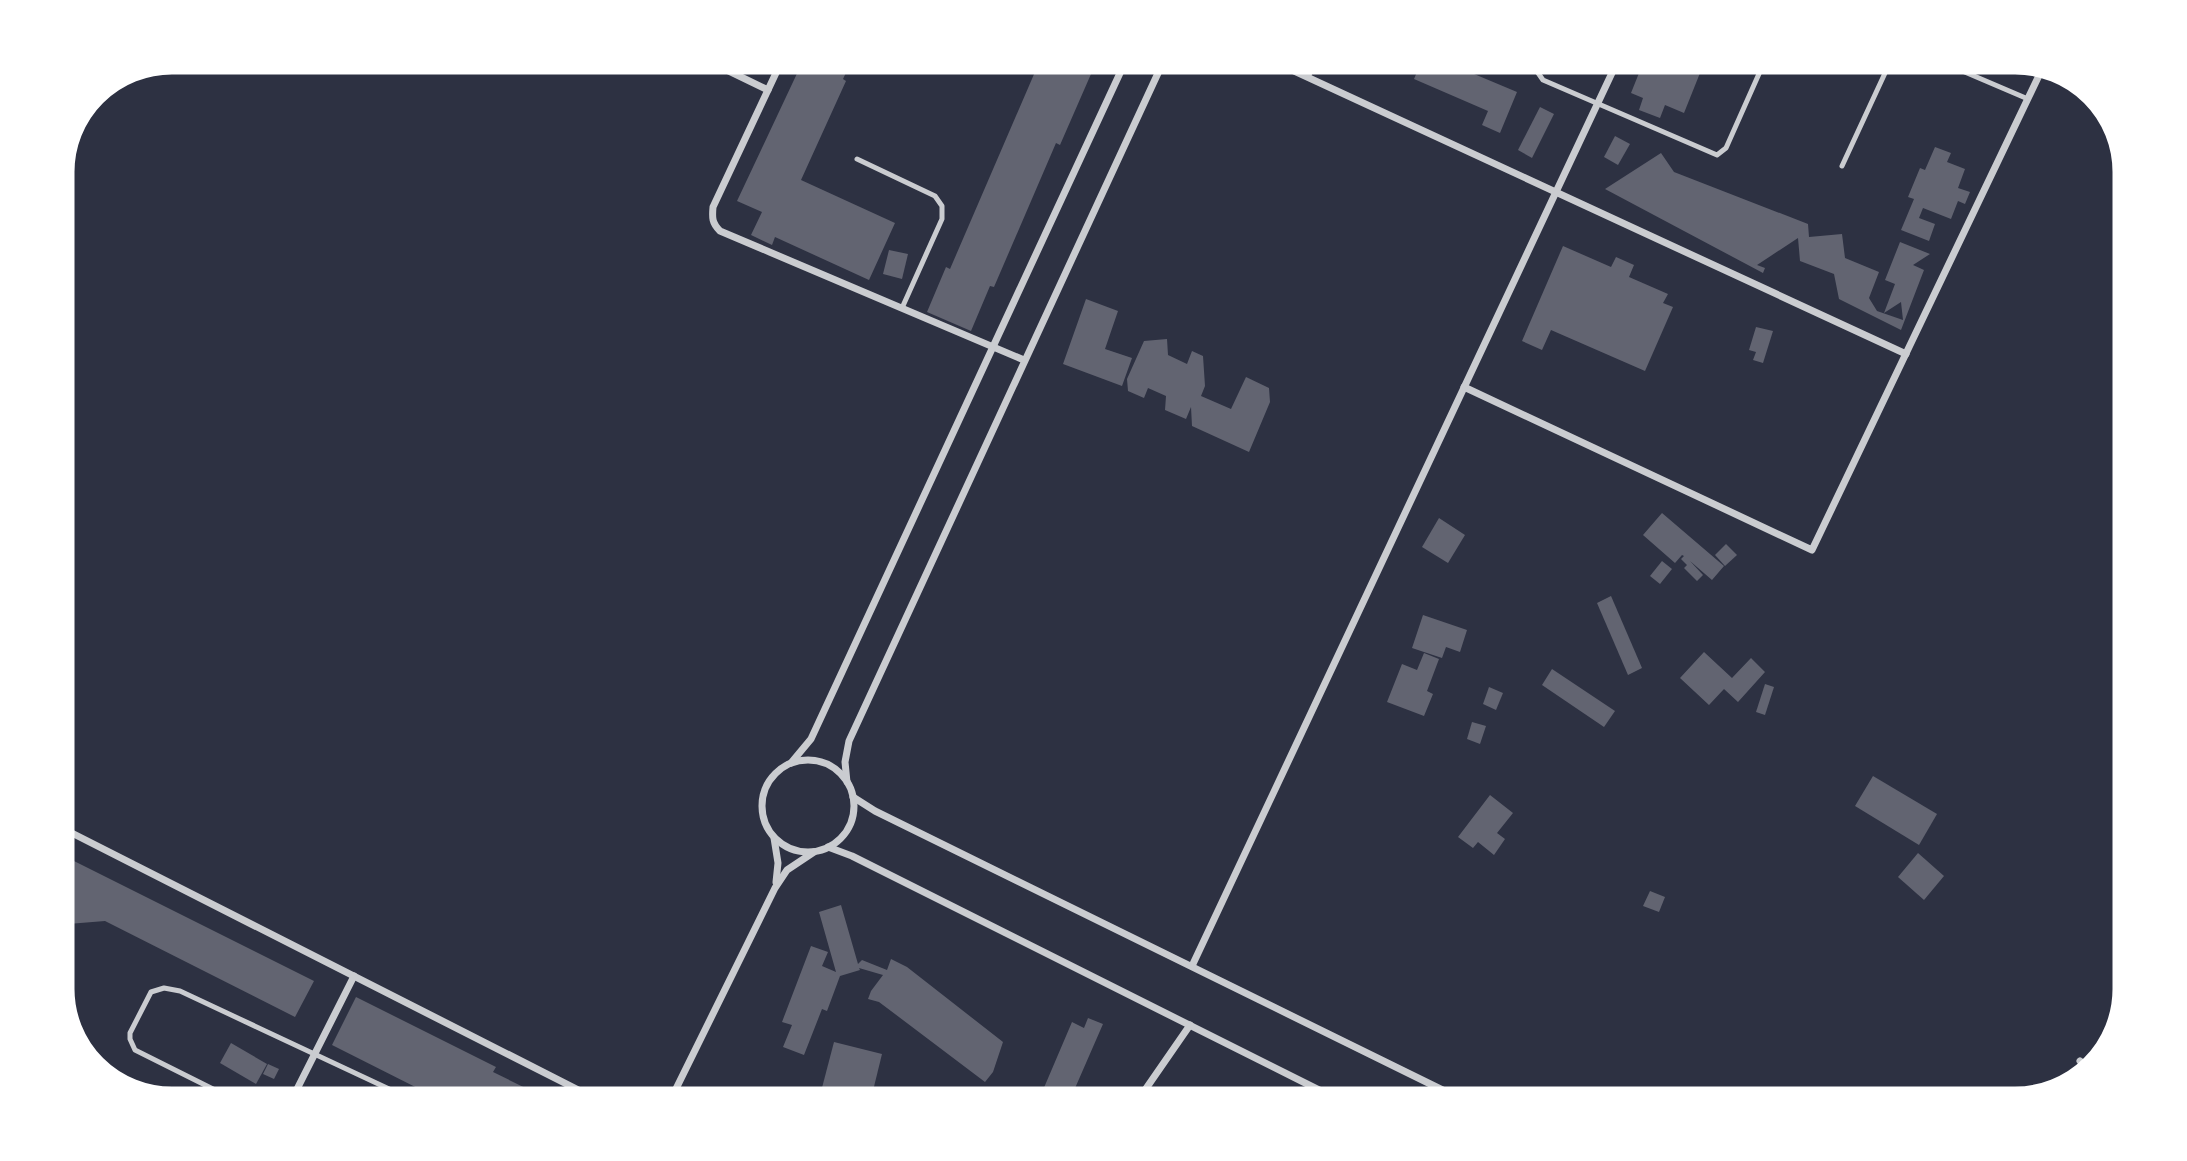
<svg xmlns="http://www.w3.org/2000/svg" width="2187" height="1161" viewBox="0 0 2187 1161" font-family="'PT Sans Narrow',sans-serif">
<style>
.building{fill:#626471}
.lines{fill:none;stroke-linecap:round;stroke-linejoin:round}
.service{stroke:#caccd0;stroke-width:5}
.minor{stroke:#caccd0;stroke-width:7}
.rim{fill:none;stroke:#fff;stroke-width:9}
</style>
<rect width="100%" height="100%" fill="#2d3142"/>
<g class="building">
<path d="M810 58H853L843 79 846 81 801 180 895 223 869 280 775 237 772 245 751 235 762 212 737 201 801 65 805 68Z"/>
<path d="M1041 58H1098L1060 145 1056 143 994 287 990 286 971 331 927 312 946 267 950 269Z"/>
<path d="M1423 58H1436L1517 92 1500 133 1482 125 1488 111 1414 79Z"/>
<path d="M1645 58H1706L1684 113 1665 105 1660 118 1639 110 1643 98 1631 93Z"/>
<path d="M1540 107 1554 114 1532 158 1518 150Z"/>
<path d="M1615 136 1630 144 1618 165 1604 157Z"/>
<path d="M1935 147 1951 153 1947 162 1965 169 1958 188 1970 192 1965 204 1958 201 1951 219 1923 208 1919 218 1935 224 1929 241 1901 230 1914 199 1908 197 1920 168 1925 170Z"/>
<path d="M1661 153 1674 172 1808 224 1809 237 1842 234 1845 258 1879 272 1869 298 1877 311 1903 320 1901 302 1884 313 1895 284 1885 280 1900 242 1930 254 1913 265 1924 270 1901 330 1839 299 1834 274 1800 261 1798 238 1757 265 1765 268 1763 273 1605 189Z"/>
<path d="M1563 246 1611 267 1616 257 1634 265 1629 277 1668 294 1663 303 1673 307 1645 371 1551 330 1542 350 1522 341Z"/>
<path d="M889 250 908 254 902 279 883 274Z"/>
<path d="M1086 299 1118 311 1105 349 1132 358 1122 386 1063 364Z"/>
<path d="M1756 327 1773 331 1763 363 1753 360 1756 352 1749 350Z"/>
<path d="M1167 339 1168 355 1187 364 1192 351 1203 356 1205 386 1201 396 1231 409 1246 377 1269 388 1270 402 1249 452 1192 426 1191 407 1186 419 1165 410 1166 396 1148 388 1144 398 1128 391 1127 379 1144 341Z"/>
<path d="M1662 513 1724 566 1712 580 1690 561 1703 575 1697 581 1684 568 1687 565 1681 559 1684 556 1682 555 1675 563 1643 535Z"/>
<path d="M1439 518 1465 535 1448 563 1422 547Z"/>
<path d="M1726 544 1737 555 1725 566 1715 555Z"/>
<path d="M1662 561 1672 569 1660 584 1650 576Z"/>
<path d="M1611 596 1642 668 1628 675 1597 603Z"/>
<path d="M1423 615 1467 630 1460 652 1446 647 1442 658 1412 648Z"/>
<path d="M1704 652 1732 678 1751 658 1765 672 1738 702 1724 689 1709 705 1680 678Z"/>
<path d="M1424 653 1439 659 1427 691 1433 694 1424 716 1387 702 1402 664 1417 670Z"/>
<path d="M1552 669 1615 711 1604 727 1542 685Z"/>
<path d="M1765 684 1774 687 1765 715 1756 712Z"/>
<path d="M1489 687 1503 693 1496 710 1483 704Z"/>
<path d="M1472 722 1486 726 1480 744 1467 739Z"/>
<path d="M1873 776 1937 814 1919 845 1855 806Z"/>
<path d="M1490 795 1513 813 1497 833 1505 839 1494 855 1478 842 1473 848 1458 837Z"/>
<path d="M58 853 314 981 295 1017 105 921 68 924 58 945Z"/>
<path d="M1918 853 1944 876 1924 900 1898 877Z"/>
<path d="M1650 891 1665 897 1659 912 1643 906Z"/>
<path d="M841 905 858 964 862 960 887 970 891 959 907 967 1003 1042 993 1072 985 1082 891 1011 879 1002 868 999 871 991 883 975 859 968 860 970 840 976 827 1011 822 1009 804 1055 783 1047 792 1025 782 1022 811 946 828 952 822 966 836 972 819 912Z"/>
<path d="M356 997 496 1067 493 1072 556 1103H447L332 1045Z"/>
<path d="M1088 1018 1103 1024 1069 1102 1043 1090 1072 1022 1084 1028Z"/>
<path d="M834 1042 882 1054 870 1103H818Z"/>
<path d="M231 1043 267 1064 256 1084 220 1063Z"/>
<path d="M268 1064 279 1069 274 1079 263 1074Z"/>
<path d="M118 1077 134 1084 135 1094 121 1091 114 1085Z"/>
</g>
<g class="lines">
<g class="service">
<path d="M952 58C968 65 994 81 1004 58"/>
<path d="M1536 58V70L1543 80 1717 155 1726 148 1766 58"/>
<path d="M1932 58 2028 99"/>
<path d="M1308 77 1317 58"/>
<path d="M857 159 935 196 942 206V219L902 308"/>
<path d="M1842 166 1892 58"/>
<path d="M241 1103 135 1050 130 1039V1033L151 992 164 988 180 991 419 1103"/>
</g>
<g class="minor">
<path d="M702 58 768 90"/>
<path d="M783 58 713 207C712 218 712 223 720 231L1024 360"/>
<path d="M1266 58 1906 354"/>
<path d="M1464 387 1812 550 2044 65"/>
<circle cx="808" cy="806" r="46"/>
<path d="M791 763 811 739 1127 58"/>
<path d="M847 782 845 762 849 741 1165 58"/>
<path d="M853 797 875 811 1469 1103"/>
<path d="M58 826 604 1103"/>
<path d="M774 838 778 863 776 882"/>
<path d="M828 847 852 856 1345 1103"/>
<path d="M1192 966 1619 58"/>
<path d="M2080 1061 2090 1069"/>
<path d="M290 1103 354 976"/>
<path d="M669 1103 775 888 787 870 814 852"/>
<path d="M1136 1103 1190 1025"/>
</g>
</g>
<path d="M0 0H2187V1161H0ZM172 70H2015A102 102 0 0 1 2117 172V989A102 102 0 0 1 2015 1091H172A102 102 0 0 1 70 989V172A102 102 0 0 1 172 70Z" fill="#fff" fill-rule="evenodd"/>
<path class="rim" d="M172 70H2015A102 102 0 0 1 2117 172V989A102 102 0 0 1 2015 1091H172A102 102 0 0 1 70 989V172A102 102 0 0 1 172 70Z"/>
</svg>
